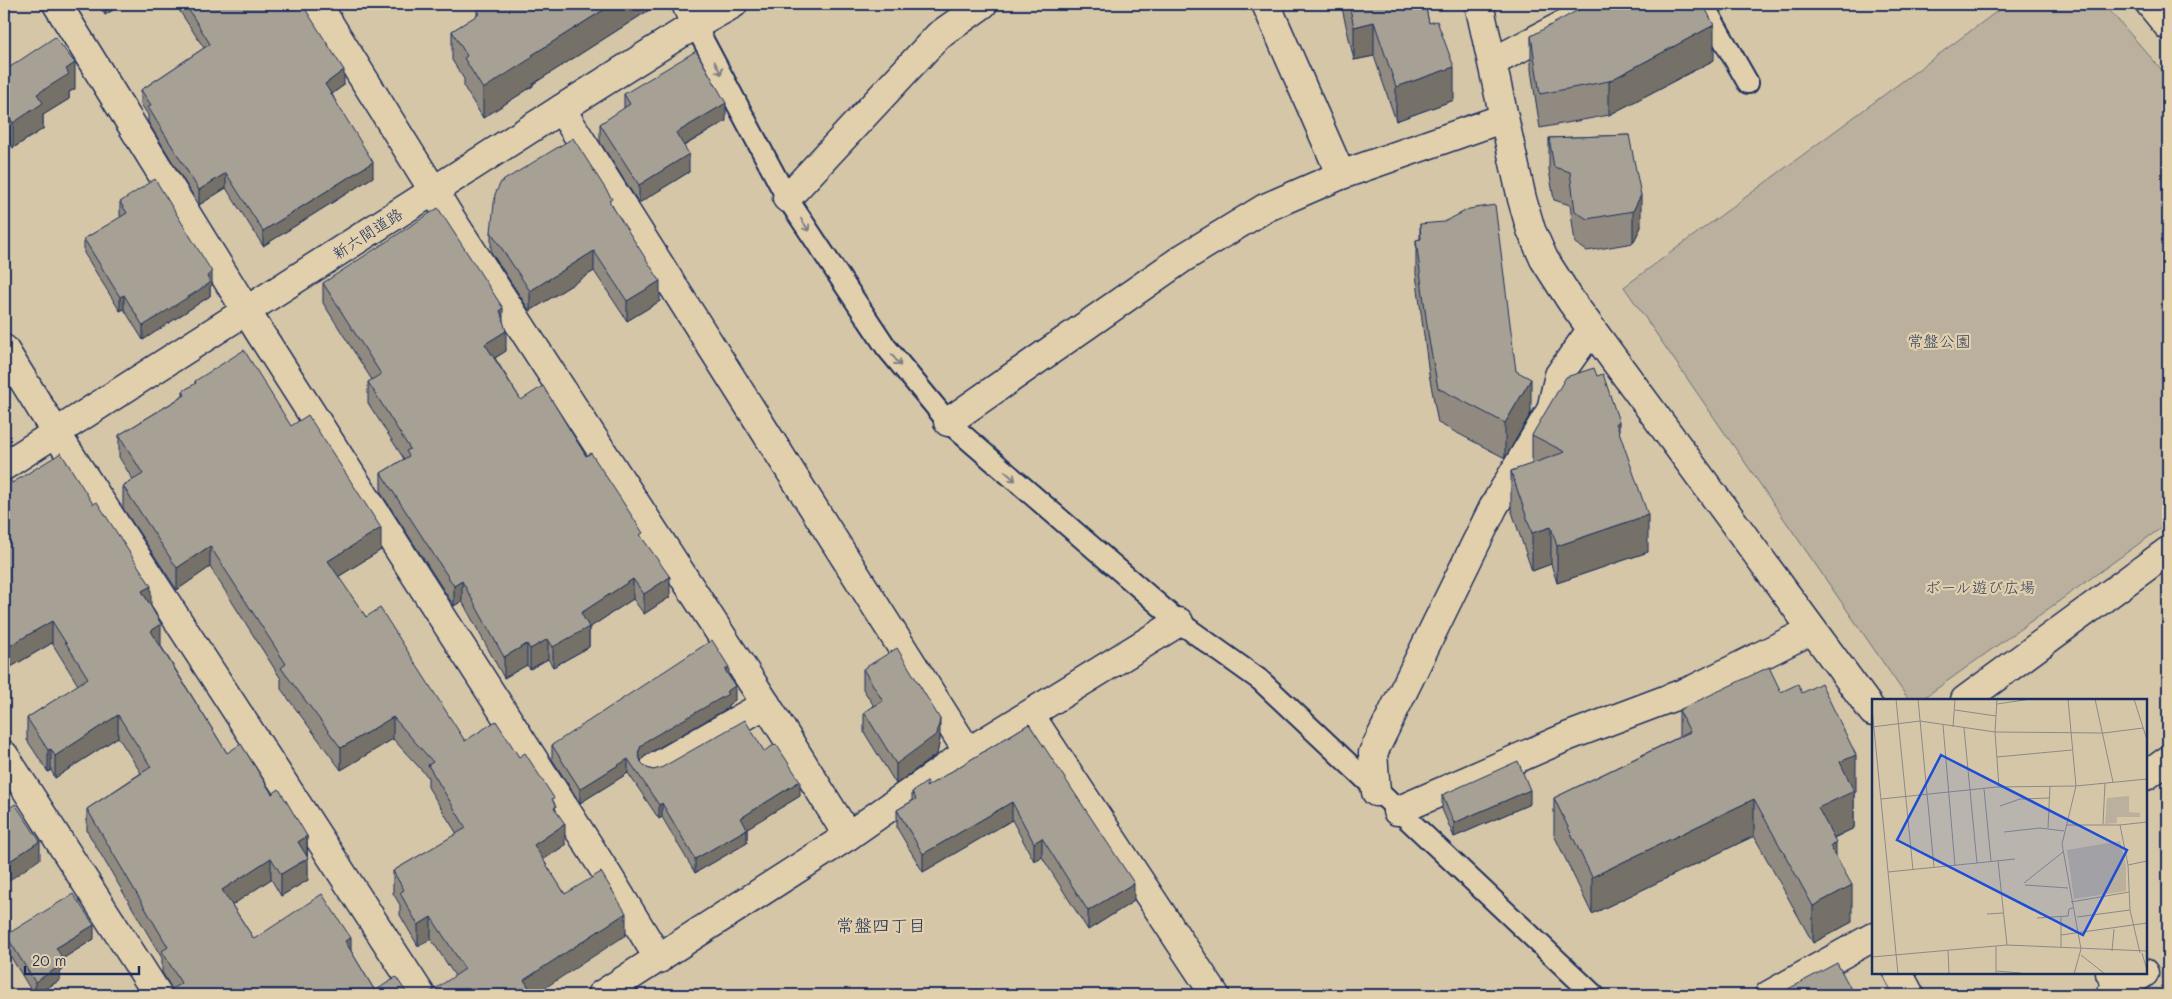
<svg xmlns="http://www.w3.org/2000/svg" width="2172" height="999" viewBox="0 0 2172 999" font-family="Mali,'Klee One',sans-serif">
<style>
.green{fill:#bab09d;stroke:#6a707e}
.lines{fill:none;stroke-linecap:round;stroke-linejoin:round}
.lane-casing{stroke:#1b2f5e;stroke-width:24}
.street-casing{stroke:#1b2f5e;stroke-width:31}
.secondary-casing{stroke:#1b2f5e;stroke-width:31}
.lane{stroke:#e2d0ad;stroke-width:20}
.street{stroke:#e2d0ad;stroke-width:28}
.secondary{stroke:#e2d0ad;stroke-width:28}
.wall{fill:#908a80;stroke:#1b2f5e}
.shaded-wall{fill:#757168;stroke:#1b2f5e}
.building{fill:#a7a195;stroke:#1b2f5e}
.oneway{stroke:#7e8086}
.labels{text-anchor:middle;dominant-baseline:central;stroke-width:4.5;stroke-linejoin:round;paint-order:stroke}
.street-label{font-size:16px;fill:#1b2f5e;stroke:#e2d0ad}
.park-label{font-size:16px;fill:#334267;stroke:#e2d0ad}
.neighbourhood-label{font-size:18px;fill:#1b2f5e;stroke:#e2d0ad}
.inset-road{fill:none;stroke:#8b8a8a;stroke-width:1}
.view{fill:#1d4ed8;fill-opacity:0.15;stroke:#1d4ed8;stroke-width:2.5}
.inset-edge{fill:none;stroke:#1b2f5e;stroke-width:2.5}
</style>
<rect width="100%" height="100%" fill="#d6c6a8"/>
<filter id="ink" filterUnits="userSpaceOnUse"><feTurbulence type="fractalNoise" baseFrequency=".02" numOctaves="2"/><feDisplacementMap in="SourceGraphic" scale="10" xChannelSelector="R" yChannelSelector="G"/><feConvolveMatrix kernelMatrix="1 2 1 2 8 2 1 2 1" color-interpolation-filters="sRGB"/></filter>
<g filter="url(#ink)">
<path class="green" d="M2007 4H2104L2168 77V523L1921 700H1909L1624 287Z"/>
<g class="lines">
<g class="lane-casing">
<g id="lane">
<path d="M1703 4 1748 83"/>
<path d="M695 25 787 198 886 347 948 422 1179 622 1260 680 1594 995"/>
</g>
</g>
<g class="street-casing">
<g id="street">
<path d="M57 4 260 333 607 874 659 959"/>
<path d="M317 4 448 214 766 704 848 836 601 995"/>
<path d="M686 4 695 25"/>
<path d="M1266 4 1341 175"/>
<path d="M2150 4 2168 26"/>
<path d="M1493 62 1603 4"/>
<path d="M561 109 968 752"/>
<path d="M787 198 938 36 983 4"/>
<path d="M4 349 56 433 421 995"/>
<path d="M948 422 1183 258 1265 208 1341 175 1504 118"/>
<path d="M1965 700 2168 551"/>
<path d="M1030 715 1215 995"/>
<path d="M4 755 158 995"/>
<path d="M654 768 766 704"/>
<path d="M2146 776 2168 760"/>
<path d="M1376 792 1373 753 1494 506 1551 410 1559 375 1591 330"/>
<path d="M1397 811 1569 736 1694 689 1812 630"/>
<path d="M848 836 968 752 1179 622"/>
<path d="M1898 973 1910 995"/>
<path d="M1769 995 1873 937"/>
<path d="M2110 995 2144 973"/>
</g>
</g>
<g class="secondary-casing">
<g id="secondary">
<path d="M1479 4 1522 199 1531 230 1544 259 1571 301 1873 712"/>
<path d="M4 466 561 109 680 34 733 4"/>
<path d="M2110 973 2125 995"/>
</g>
</g>
<use href="#lane" class="lane"/>
<use href="#street" class="street"/>
<use href="#secondary" class="secondary"/>
</g>
<g class="wall">
<path d="M98 4H122L105 15Z"/>
<path d="M175 4H302L344 85 332 94 373 177 263 246 226 188 199 205 148 122V115L141 104V90L204 48Z"/>
<path d="M657 4V5L533 84V86L483 118 464 87V79L452 60V31L477 16V10Z"/>
<path d="M1341 4H1425L1429 23 1454 100 1396 121 1374 56 1354 60Z"/>
<path d="M1600 7 1714 60 1609 115 1540 128 1531 70V36Z"/>
<path d="M4 71 75 89 69 92V99L43 115V129L13 148 10 144Z"/>
<path d="M624 94 726 121 684 146 689 172 639 203 600 142V124L624 109Z"/>
<path d="M1629 135 1641 227 1633 243 1587 251 1575 243 1570 205 1554 200 1549 170V138Z"/>
<path d="M120 202 212 285 210 287V296L143 340 124 309 120 311 84 253V239L121 217 120 216Z"/>
<path d="M612 205 660 301 627 321 594 271 530 311 491 252V232Z"/>
<path d="M1420 224 1516 371 1531 413 1505 458 1438 423 1429 374 1416 274V240L1420 239Z"/>
<path d="M323 283 503 321 506 351 495 358 521 400 586 456 643 539 670 597 644 614 633 599 589 628V647L553 667 548 659 530 669 527 665 504 678 462 601 454 606 381 493V473L404 459 368 403V382L372 380 323 303Z"/>
<path d="M1597 376 1619 432 1648 552 1557 583 1551 564 1532 571 1511 509V471L1532 464V435Z"/>
<path d="M195 381 291 426 381 550 338 577 366 617 465 741 519 757 554 802 565 845 543 860 565 894 626 935 455 976 431 939 418 946 400 915V905L393 893V871L457 834 428 787V777L393 739 341 770 281 689V679L210 567 177 590 123 508V486L133 480 119 457V435L183 396V391L195 384Z"/>
<path d="M4 483H12L151 605 161 646 227 753 272 794 307 836 308 880 281 896 271 879 232 905 254 939 351 951 375 991 408 995 172 989 162 972V958L87 831V809L141 773 118 737 55 778 51 770 48 772 27 740V718L78 685 52 643 4 671Z"/>
<path d="M863 669 940 739 937 754 896 784 864 732V712L874 706 863 689Z"/>
<path d="M729 677 735 700 728 705V708L646 755 641 760V762L647 768 653 770 764 751 800 796 747 828V843L695 873 662 817 659 819 628 773 580 803 552 759V745Z"/>
<path d="M1781 692 1856 792 1854 793V828L1834 838 1836 857 1852 922 1813 943 1754 836 1592 914 1554 835V798L1679 737V710Z"/>
<path d="M1029 724 1134 901 1088 930 1042 857 1034 861 1012 820 923 872 897 828V810L912 801V792L928 786Z"/>
<path d="M1442 795 1530 804 1454 837 1442 809Z"/>
<path d="M6 935 94 939 62 959V971L60 972V980L36 995H34L6 949Z"/>
<path d="M2168 952V995L2163 987V955Z"/>
</g>
<g class="shaded-wall">
<path d="M105 4H122L105 15Z"/>
<path d="M613 4H657V5L533 84V86L483 118V89L532 55Z"/>
<path d="M1374 22V56L1354 60V27Z"/>
<path d="M1714 25V60L1609 115V81Z"/>
<path d="M75 63V89L69 92V99L43 115V129L13 148V123L37 94 66 69Z"/>
<path d="M1454 67V100L1396 121V87Z"/>
<path d="M344 70V85L325 99V84Z"/>
<path d="M726 103V121L676 150V133Z"/>
<path d="M10 118V144L4 148V122Z"/>
<path d="M689 154V172L639 203V185Z"/>
<path d="M373 162V177L263 246V231Z"/>
<path d="M226 173V188L199 205V190Z"/>
<path d="M1641 195V227L1633 243V211Z"/>
<path d="M594 251V271L530 311V291Z"/>
<path d="M212 272V285L210 287V296L143 340V326Z"/>
<path d="M660 281V301L627 321V301Z"/>
<path d="M124 295V309L120 311V297Z"/>
<path d="M503 308V328L500 310Z"/>
<path d="M506 331V351L485 364V344Z"/>
<path d="M1531 379V413L1505 458V423Z"/>
<path d="M1619 422V460L1616 423Z"/>
<path d="M1648 515V552L1557 583V546Z"/>
<path d="M1551 527V564L1532 571V533Z"/>
<path d="M381 528V550L328 583V561Z"/>
<path d="M210 546V567L177 590V568Z"/>
<path d="M670 577V597L644 614V594Z"/>
<path d="M633 579V599L589 628V647L553 667V647L581 613Z"/>
<path d="M462 581V601L454 606V586Z"/>
<path d="M151 586V607L142 591Z"/>
<path d="M52 621V643L4 671V649Z"/>
<path d="M161 624V646L151 653V631Z"/>
<path d="M548 639V659L530 669V649Z"/>
<path d="M527 644V665L504 678V657Z"/>
<path d="M729 667V681L725 670Z"/>
<path d="M735 686V700L728 705V708L646 755 641 760 638 767V753L641 746 646 741Z"/>
<path d="M118 715V737L55 778V756Z"/>
<path d="M393 717V739L341 770V748Z"/>
<path d="M940 719V739L937 754 896 784V764Z"/>
<path d="M51 749V770L48 772V750Z"/>
<path d="M1856 755V792L1854 793V828L1818 845V808L1840 762Z"/>
<path d="M628 759V773L580 803V789Z"/>
<path d="M800 781V796L741 832V818Z"/>
<path d="M1530 790V804L1454 837V823Z"/>
<path d="M1754 799V836L1592 914V877Z"/>
<path d="M1012 802V820L923 872V854Z"/>
<path d="M662 803V817L659 819V805Z"/>
<path d="M565 824V845L534 866V845Z"/>
<path d="M747 829V843L695 873V859Z"/>
<path d="M307 836V858L298 842Z"/>
<path d="M1042 838V857L1034 861V843Z"/>
<path d="M40 841V859L4 884V865Z"/>
<path d="M1836 842V879L1830 846Z"/>
<path d="M271 858V879L222 912V890Z"/>
<path d="M308 858V880L281 896V874Z"/>
<path d="M1134 883V901L1088 930V911Z"/>
<path d="M1852 885V922L1813 943V906Z"/>
<path d="M626 913V935L534 995 524 980Z"/>
<path d="M431 917V939L418 946V925Z"/>
<path d="M94 925V939L62 959V971L60 972V980L35 995V982L56 948Z"/>
<path d="M351 938V960L345 941Z"/>
</g>
<g class="building">
<path d="M185 4H302L344 70 325 84 373 162 263 231 226 173 199 190 148 107 151 105 141 90 210 44Z"/>
<path d="M487 4H613L532 55 533 57 483 89 464 58 467 56 452 31 479 14 477 10Z"/>
<path d="M1349 4H1425L1429 23 1437 21 1454 67 1396 87 1374 22 1354 27Z"/>
<path d="M1589 4H1599L1600 7 1606 4H1703L1714 25 1609 81 1540 94 1531 36Z"/>
<path d="M55 37 75 63 66 69 69 74 37 94 43 103 13 123 10 118 4 122V71Z"/>
<path d="M696 51 726 103 676 133 689 154 639 185 600 124 630 104 624 94Z"/>
<path d="M1629 135 1641 195 1633 211 1587 219 1575 211 1570 172 1554 167 1549 138Z"/>
<path d="M573 138 612 199 609 201 660 281 627 301 594 251 530 291 491 232 495 194 501 182Z"/>
<path d="M155 179 212 272 207 276 210 283 143 326 124 295 120 297 84 239 127 213 120 202Z"/>
<path d="M1495 205 1516 371 1531 379 1505 423 1438 388 1429 340 1416 240 1421 239 1420 224 1444 222 1469 209Z"/>
<path d="M438 208 503 308 500 310 506 331 485 344 521 400 543 386 586 456 591 453 643 533 640 535 670 577 644 594 633 579 581 613 589 627 553 647 548 639 530 649 527 644 504 657 462 581 454 586 381 473 409 456 406 451 410 449 368 382 381 374 323 283Z"/>
<path d="M244 350 291 426 308 415 381 528 328 561 366 617 380 608 465 741 496 721 519 757 525 753 554 798 552 799 556 807 554 808 565 824 534 845 565 894 601 872 626 913 524 980 534 995H426L465 969 431 917 418 925 400 893 404 890 393 871 466 828 428 765 433 762 393 717 341 748 281 668 286 664 210 546 177 568 123 486 143 474 119 435 185 395 183 391 196 383 195 381Z"/>
<path d="M1594 368 1597 376 1603 374 1619 422 1616 423 1648 515 1557 546 1551 527 1532 533 1511 471 1565 452 1532 435 1566 377Z"/>
<path d="M61 453 93 504 97 502 151 586 142 591 161 624 151 631 227 753 241 744 272 794 279 789 307 836 298 842 308 858 281 874 271 858 222 890 254 939 322 894 351 938 345 941 375 991 396 977 408 995H163L181 983 162 951 168 947 87 809 151 767 118 715 55 756 51 749 48 750 27 718 88 678 52 621 4 649V483L10 479 12 483Z"/>
<path d="M712 640 729 667 725 670 735 686 726 692 728 694 646 741 641 746 638 753 641 762 647 768 653 770 661 768 745 720 764 751 776 744 800 781 741 818 747 829 695 859 662 803 659 805 628 759 580 789 552 745Z"/>
<path d="M897 648 940 719 937 734 896 764 864 712 883 701 863 669Z"/>
<path d="M1769 667 1781 692 1798 684 1802 693 1821 683 1856 755 1840 762 1854 791 1818 808 1836 842 1830 846 1852 885 1813 906 1754 799 1592 877 1554 798 1690 732 1679 710Z"/>
<path d="M1029 724 1134 883 1088 911 1042 838 1034 843 1012 802 923 854 897 810 916 799 912 792 928 781 926 787Z"/>
<path d="M1518 761 1530 790 1454 823 1442 795Z"/>
<path d="M15 804 40 841 4 865V812Z"/>
<path d="M73 894 94 925 56 948 62 957 57 961 60 966 35 982 6 935Z"/>
<path d="M2168 952V963L2163 955Z"/>
<path d="M1837 963 1854 995H1777Z"/>
</g>
<defs><path id="oneway-shaft" d="M-6 0H5M1.5-3L5.5 0L1.5 3" fill="none" stroke-width="1.6" stroke-linecap="round" stroke-linejoin="round" transform="scale(1.25)"/></defs>
<g class="oneway">
<use href="#oneway-shaft" transform="translate(718 68) rotate(62)"/>
<use href="#oneway-shaft" transform="translate(805 225) rotate(56)"/>
<use href="#oneway-shaft" transform="translate(896 360) rotate(52)"/>
<use href="#oneway-shaft" transform="translate(1010 476) rotate(41)"/>
</g>
</g>
<g class="labels">
<g class="street-label">
<text transform="translate(367 233) rotate(-33)">新六間道路</text>
</g>
<g class="park-label">
<text x="1939" y="340">常盤公園</text>
<text x="1980" y="586">ボール遊び広場</text>
</g>
<g class="neighbourhood-label">
<text x="881" y="925">常盤四丁目</text>
</g>
</g>
<g transform="translate(1872 699)">
<rect width="275" height="275" fill="#d6c6a8"/>
<path d="M257 97V113L268 114V118H245V124L233 125 235 99ZM248 142 254 166V192L202 200 195 151Z" fill="#bab09d"/>
<path class="inset-road" d="M24 0 41 171M46 0 62 168M125 0 123 33 127 88M196 0 204 87 190 145 209 250 202 275M223 0 241 83M262 0 275 41M125 5 159 0M0 9 26 275M83 11 124 17M71 26 83 167M0 28 48 22 123 33 232 34 271 29M81 28 83 0M125 58 200 51M112 90 119 162M9 100 125 88 204 87 275 80M128 107 148 100 178 99M231 125 233 84M194 126H248L256 166 258 211 268 254M248 126 275 123M176 129 178 87M132 133 168 129 192 132M126 162 135 246M105 164 143 160M256 166 275 162M16 173 105 164 92 29M152 184 191 153M153 186 196 189M199 203 257 193M115 215 131 214M189 218V249M205 218 258 211M165 219 196 217 197 210 201 209M189 236 275 224M76 251 77 275M240 252 242 230M270 254 275 271M209 256 233 275M0 258 135 246 275 252M124 272 149 274M124 275V247"/>
<path class="view" d="M69 56 255 151 211 236 25 141Z"/>
<rect width="275" height="275" class="inset-edge"/>
</g>
<rect width="2172" height="999" fill="none" stroke="#e2d0ad" stroke-width="20"/>
<rect x="10" y="10" width="2152" height="979" fill="none" stroke="#1b2f5e" stroke-width="2" filter="url(#ink)"/>
<path d="M25 966v8h114v-8" fill="none" stroke="#1b2f5e" stroke-width="2.5"/>
<text x="32" y="966" font-size="15" fill="#1b2f5e" stroke="#e2d0ad" stroke-width="4" paint-order="stroke">20 m</text>
</svg>
